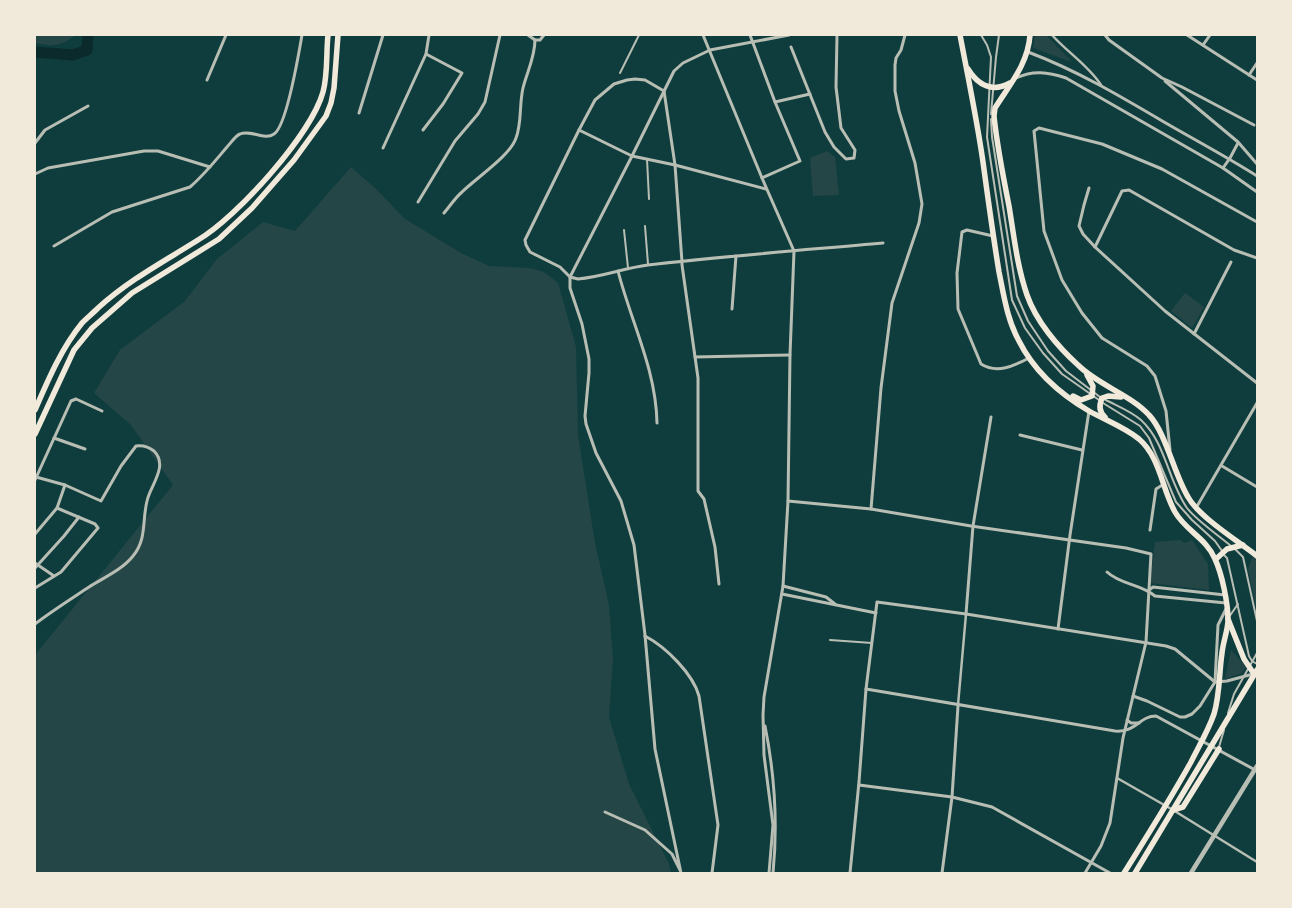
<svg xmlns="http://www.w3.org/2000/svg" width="1292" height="908" viewBox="0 0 1292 908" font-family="'Source Sans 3',sans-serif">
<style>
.green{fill:#244646}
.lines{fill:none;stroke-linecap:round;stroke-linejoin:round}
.river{stroke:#0a2a2b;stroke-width:11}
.service{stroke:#b8beb3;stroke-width:2}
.pedestrian{stroke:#b8beb3;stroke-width:2.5}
.minor{stroke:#b8beb3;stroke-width:3}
.tertiary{stroke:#b8beb3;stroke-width:4.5}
.primary{stroke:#f1e9da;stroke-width:5.5}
</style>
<rect width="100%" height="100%" fill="#0f3d3e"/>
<g class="green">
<path d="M35 35H76C60 46 54 47 35 43Z"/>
<path d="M1035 35H1046L1072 62 1033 48Z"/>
<path d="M827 151 835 157 839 195 813 196 810 158Z"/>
<path d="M351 167 376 189 405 219 461 253 489 266 530 268 544 272 558 283 576 347 578 435 595 543 609 605 613 659 609 717 629 784 669 864 671 873H35V655L173 485 131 425 94 393 120 350 185 301 217 259 263 222 295 231Z"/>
<path d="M1185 293 1204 307 1192 328 1171 311Z"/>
<path d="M1180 540 1185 543 1192 540 1208 564 1209 590 1150 583 1155 542Z"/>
<path d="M1253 555 1257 558V611L1248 569Z"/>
<path d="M1231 650 1246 667 1242 673 1225 679Z"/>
</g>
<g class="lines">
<path class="river" d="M35 52 73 55 87 50 88 35"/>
<g class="service">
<path d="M981 35 987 45 991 57 987 137 1012 300 1025 328 1043 353 1062 374 1099 400"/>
<path d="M620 73 639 35"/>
<path d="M991 114 996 57 999 35"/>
<path d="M991 119 992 137 1017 296 1028 321 1048 351 1066 371 1100 397"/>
<path d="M647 159 649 199"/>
<path d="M645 226 648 264"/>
<path d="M624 230 628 268"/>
<path d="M1104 399C1117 406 1131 411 1141 420 1166 443 1168 481 1187 508 1196 520 1219 536 1231 546"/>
<path d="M1103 403 1140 426 1149 438 1176 502 1192 520 1215 541 1222 551"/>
<path d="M1235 549 1243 557 1257 621"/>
<path d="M1224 555 1227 558 1249 656 1252 661 1257 664"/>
<path d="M1229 617 1238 604"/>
<path d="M830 640 872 643"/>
<path d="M1228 713 1234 694 1257 653"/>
<path d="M1219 747 1224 730"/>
</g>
<g class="pedestrian">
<path d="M1052 35C1067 52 1089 66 1101 85"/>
<path d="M958 705 966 614"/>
<path d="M1117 778 1173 810 1257 862"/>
</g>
<g class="minor">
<path d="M528 35 535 40"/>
<path d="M703 35 762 178 794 251 790 355 788 501 783 586 764 697 763 715 764 755 773 825 769 873"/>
<path d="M750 35 775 102 800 161 762 178"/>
<path d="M1105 35 1109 40 1162 78 1182 87 1254 125"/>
<path d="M1187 35 1257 80"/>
<path d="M535 40H540L544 35"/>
<path d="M1203 45 1210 35"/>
<path d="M791 47 825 132 834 147 846 159 854 158 855 150 841 128 836 87 837 35"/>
<path d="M1028 52C1076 70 1120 96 1164 122 1195 140 1227 157 1257 176"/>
<path d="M1249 75 1257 63"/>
<path d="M1016 78C1033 70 1048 72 1066 78L1223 168 1257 192"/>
<path d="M207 80 226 35"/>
<path d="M1165 81 1238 142 1257 164"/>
<path d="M775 102 810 94"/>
<path d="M359 113 383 35"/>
<path d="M423 130 443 104 462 73 426 54"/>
<path d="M579 130 632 156 675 165 766 189"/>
<path d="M35 143 45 130 88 106"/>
<path d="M383 148 426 54 429 35"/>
<path d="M1223 168 1230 158 1238 143"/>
<path d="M35 174 48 168 144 151H158L210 167"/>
<path d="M1089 188 1084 205 1079 226 1083 234 1095 247 1165 311 1257 383"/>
<path d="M418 202 455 141 478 114 485 102 500 35"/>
<path d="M444 213C450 206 455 198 462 192 476 178 510 156 516 138 522 123 519 105 523 88 527 72 535 57 535 40"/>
<path d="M993 236 967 230 962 232 957 273 958 309 981 364C997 374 1014 366 1029 358"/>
<path d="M54 246 112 212 190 187C204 175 215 161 227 147 231 143 235 136 240 134 251 129 264 141 274 134 287 126 299 52 302 35"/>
<path d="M1095 247 1122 191 1129 190 1234 250 1257 258"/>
<path d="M618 271C631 322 656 369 657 423"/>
<path d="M732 309 736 256"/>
<path d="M1194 334 1231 262"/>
<path d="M695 357 790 355"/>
<path d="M1020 435 1082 450"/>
<path d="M54 438 85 449"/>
<path d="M1170 450 1166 411 1155 376 1147 366 1102 338 1082 313 1062 280 1044 231 1034 131 1039 128 1102 144 1162 169 1257 222"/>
<path d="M1222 466 1257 487"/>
<path d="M35 480 71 401 76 399 102 411"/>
<path d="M788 501 871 509 971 526 1126 548 1151 554 1146 642 1123 738 1110 823 1101 846 1085 873"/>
<path d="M1196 508 1257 403"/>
<path d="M871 509 881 388 892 303 919 223 922 204 915 163 899 111 895 91V65L896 58 901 50 905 35"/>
<path d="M1150 530 1156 489 1164 484"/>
<path d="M35 534 57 508 65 485"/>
<path d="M35 563 54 576"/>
<path d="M35 568 64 536 79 517"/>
<path d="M1107 572C1121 585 1141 584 1155 596L1226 603"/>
<path d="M719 584 715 547 704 499 698 491V378L682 265V262L675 165 664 91 645 80 635 79 627 80 614 84 595 100 579 130 525 240 526 245 530 252 560 267 570 277 578 279C602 277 624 268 648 265 726 256 805 250 883 243"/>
<path d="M783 586 826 597 835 604"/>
<path d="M35 588 61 572 98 528 95 524 57 508"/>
<path d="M1149 590 1153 587 1225 595"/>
<path d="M782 594 876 613"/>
<path d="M966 614 973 526 991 417"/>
<path d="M35 624C52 611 71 599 89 587 103 578 122 570 133 556 147 539 142 521 147 501 150 486 169 466 154 451 149 447 143 445 136 446L121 466 101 501 65 485 36 477"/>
<path d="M1058 629 1070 535 1089 411"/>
<path d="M645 636C666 647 693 674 699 696L718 825 712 873"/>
<path d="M866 689 1115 731C1136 733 1139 716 1156 716L1257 771"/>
<path d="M1133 696 1147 701 1180 717H1185L1192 714 1200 706 1215 682 1218 625 1226 609"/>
<path d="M1127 720 1131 723H1139"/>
<path d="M765 726C775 776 778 822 773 873"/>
<path d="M859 785 952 797 992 807 1110 873"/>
<path d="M605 812 645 830 672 854 680 870"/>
<path d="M681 873 655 749 645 635 634 545 621 501 596 453 586 424 585 416 589 373V359L582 324 570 288V277L632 156 674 71 683 63 710 50 789 35"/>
<path d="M850 873 859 782 866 689 877 602 966 614 1166 646 1175 649 1215 682 1227 681 1253 674"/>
<path d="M942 873 952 797 958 706"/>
</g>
<path class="tertiary" d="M1191 873 1257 766"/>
<g class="primary">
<path d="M960 35C968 77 977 120 983 162 988 199 993 235 999 272 1004 296 1007 319 1019 341 1034 371 1060 394 1089 411 1105 420 1124 427 1139 439 1160 457 1162 489 1175 512 1185 530 1207 539 1215 559 1222 574 1228 603 1228 620 1228 630 1223 642 1222 653 1219 673 1220 694 1214 714 1208 731 1199 746 1191 762 1170 800 1147 836 1124 873"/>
<path d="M1030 35C1028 64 1010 84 995 108L994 116C997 146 1003 176 1009 206 1014 236 1017 266 1027 295 1036 321 1058 347 1078 365 1098 385 1131 395 1149 415 1166 433 1174 474 1188 497 1199 517 1238 541 1257 556"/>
<path d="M968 69C978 85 992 93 1010 83"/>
<path d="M1073 396 1081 400 1092 396 1093 386 1087 375"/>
<path d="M35 410C48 380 61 349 82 323 87 318 93 313 98 308 129 280 163 262 198 240 237 217 311 135 323 92 328 74 326 53 328 35"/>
<path d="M1105 417C1099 412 1099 405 1102 398L1108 396 1121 397"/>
<path d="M35 434 74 350 92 328 132 293 219 239 252 208 294 160 326 116 331 103 334 88 338 35"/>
<path d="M1216 559 1227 549 1243 545"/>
<path d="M1228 619 1244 659 1254 674"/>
<path d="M1173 810 1183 807 1219 749"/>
<path d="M1135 873 1257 670"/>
</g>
</g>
<rect width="1292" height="908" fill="none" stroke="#f1e9da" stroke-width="72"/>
</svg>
